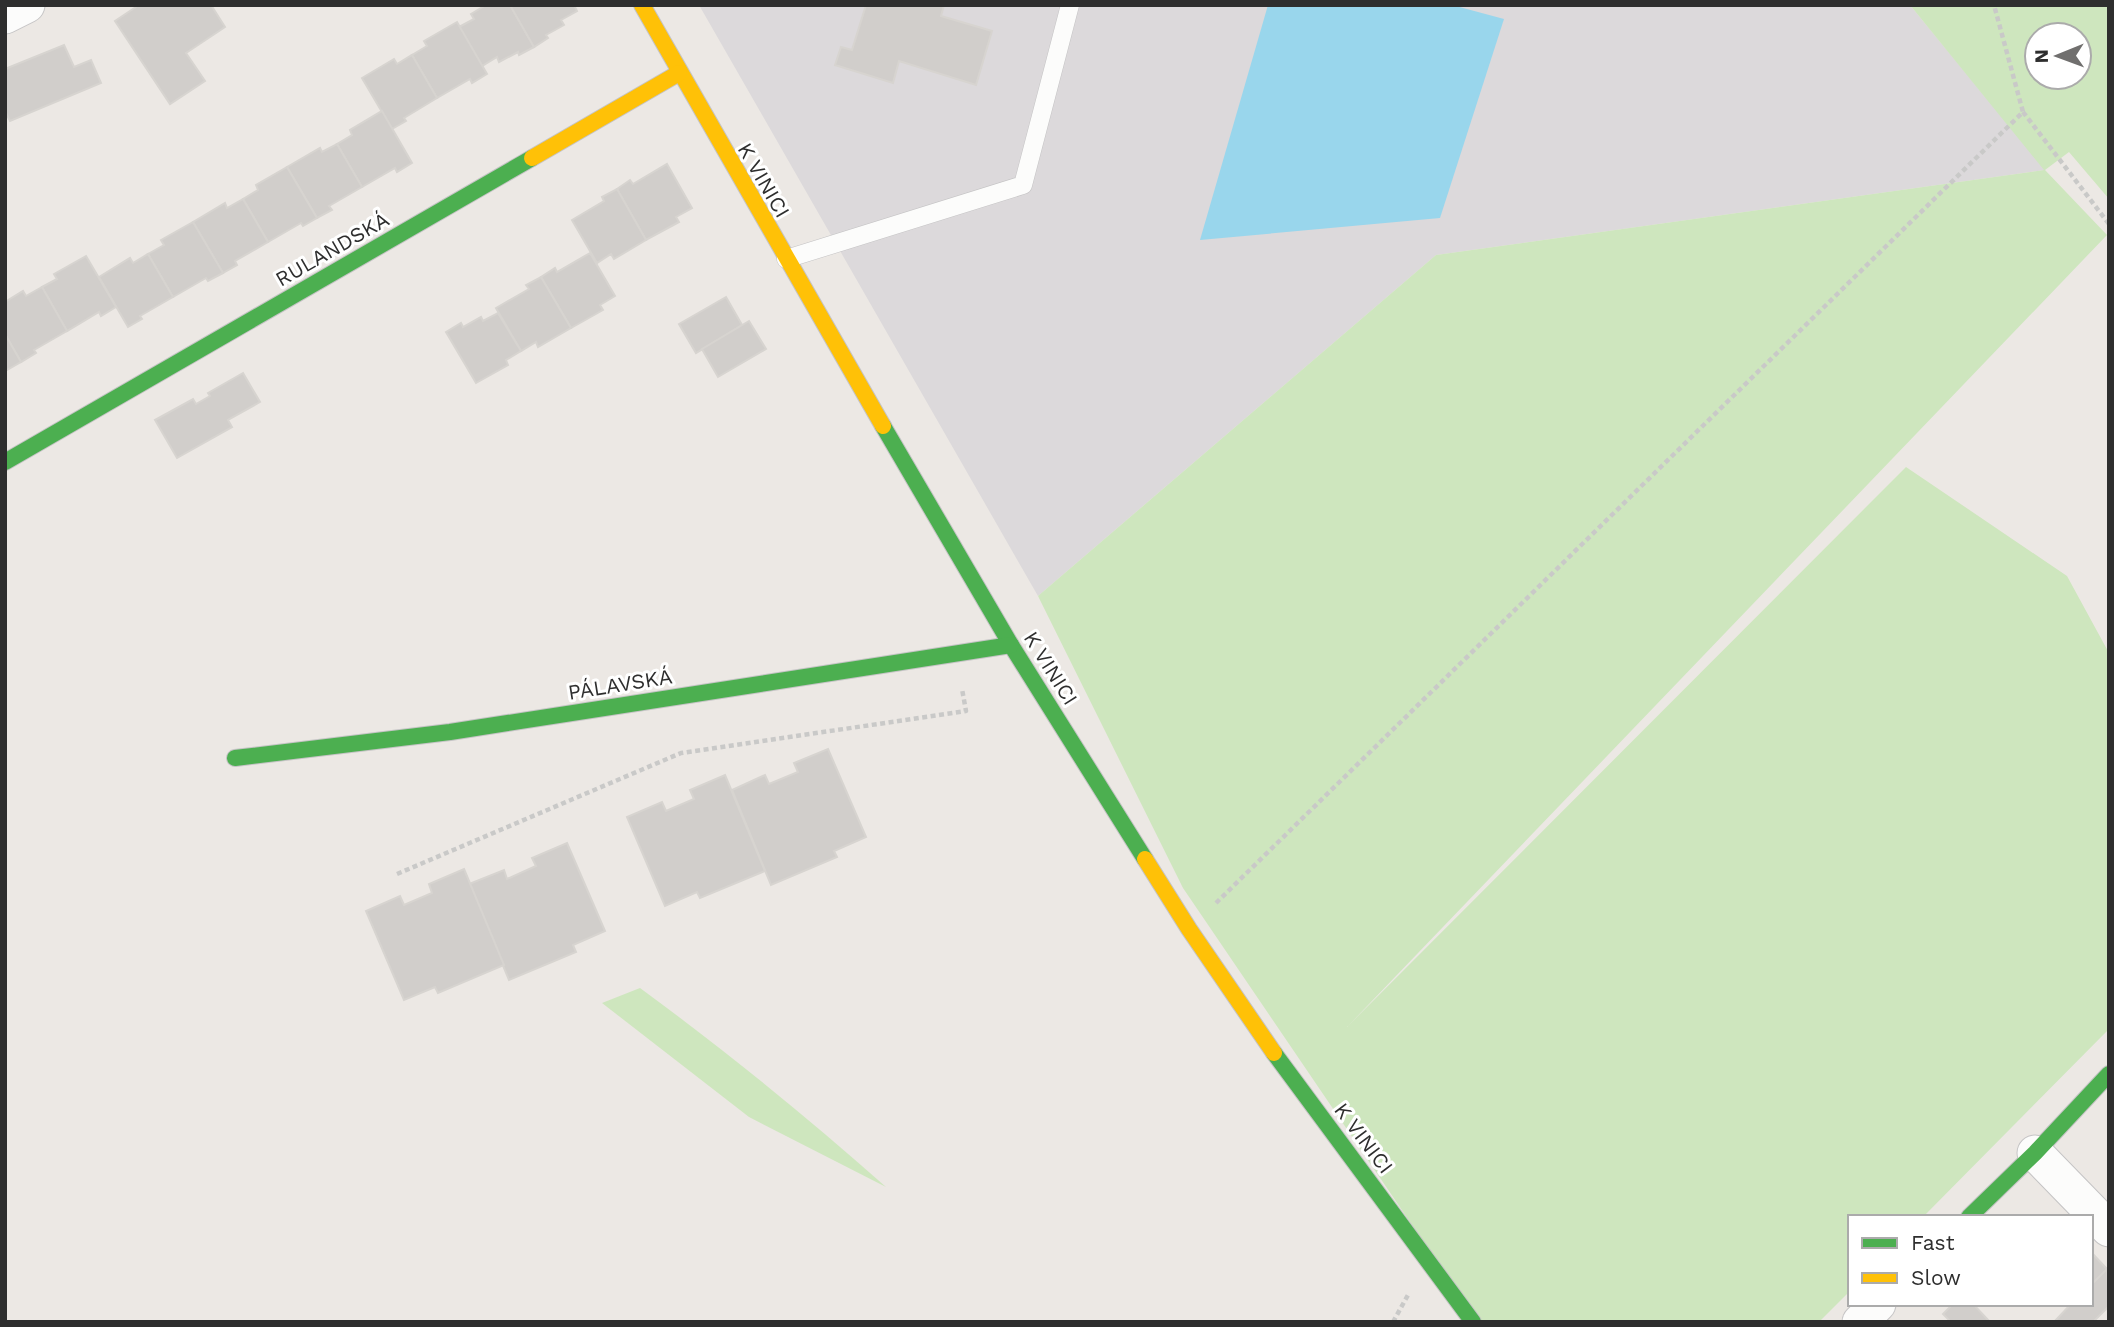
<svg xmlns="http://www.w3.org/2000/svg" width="2114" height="1327" viewBox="0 0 2114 1327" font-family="'Work Sans',sans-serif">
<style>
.industrial{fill:#dcd9db}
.green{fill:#cee6be;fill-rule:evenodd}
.water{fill:#99d6ec}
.building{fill:#d1cecb;stroke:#d7d4d0;stroke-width:2}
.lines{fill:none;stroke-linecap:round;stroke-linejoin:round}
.lane-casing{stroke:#c5c4c5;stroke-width:19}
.street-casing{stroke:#c5c4c5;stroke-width:37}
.fast-casing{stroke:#c5c4c5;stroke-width:18}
.slow-casing{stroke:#c5c4c5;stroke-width:18}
.path{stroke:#c9c9c8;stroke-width:4.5;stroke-dasharray:5 3.5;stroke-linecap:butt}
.lane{stroke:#fcfcfb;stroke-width:18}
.street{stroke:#fcfcfb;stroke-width:35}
.fast{stroke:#4caf50;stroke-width:16}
.slow{stroke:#ffc107;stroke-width:16}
.labels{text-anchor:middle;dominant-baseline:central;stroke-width:6;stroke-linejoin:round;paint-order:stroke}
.street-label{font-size:21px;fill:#2e2e2e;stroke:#fff}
</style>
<rect width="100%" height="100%" fill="#ece8e4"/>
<path class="industrial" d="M699 5H1910L2045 170 1436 255 1038 596Z"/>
<g class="green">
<path d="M1910 5H2109V199L2069 152 2045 170 2107 235 1347 1027 1906 467 2067 576 2109 653V1029L1923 1217H1850V1291L1819 1322H1478L1183 888 1038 596 1436 255 2044 170ZM2037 35H2079V77H2037Z"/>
<path d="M640 988C726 1051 807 1117 886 1187L749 1117 602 1003Z"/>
</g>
<path class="water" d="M1268 5H1452L1504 19 1440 218 1200 240Z"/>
<g class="building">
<path d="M139 5H211L225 27 186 53 205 81 170 104 115 21Z"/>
<path d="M486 5H510L534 47 519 55 518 52 499 62 497 57 482 66 459 27 474 19 471 14Z"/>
<path d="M510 5H574L577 11 561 20 564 25 546 35 548 38 534 47Z"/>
<path d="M866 5H944L941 16 992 31 976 85 899 61 893 83 835 65 841 47 852 50Z"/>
<path d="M457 22 487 74 472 83 470 79 437 98 412 55 427 46 424 41Z"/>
<path d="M64 45 74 67 91 60 101 83 10 121 5 111V69Z"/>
<path d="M412 55 437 98 404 118 406 121 392 129 362 78 394 59 397 64Z"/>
<path d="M382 111 412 163 397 172 395 168 362 187 337 144 352 135 350 130Z"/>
<path d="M337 144 362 187 329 206 332 210 317 218 287 167 320 148 322 152Z"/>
<path d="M667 164 692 208 676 217 679 222 646 240 617 189 630 180 633 184Z"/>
<path d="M287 167 317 218 303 226 301 223 268 242 243 199 258 190 256 185Z"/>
<path d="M617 189 646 240 614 259 611 254 597 263 572 220 604 201 602 197Z"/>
<path d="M243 199 268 242 235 261 237 265 223 273 193 222 225 203 227 208Z"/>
<path d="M193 222 223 273 208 281 206 278 173 297 148 254 164 245 161 240Z"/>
<path d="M590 253 615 296 600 305 603 310 571 328 541 277 555 268 557 272Z"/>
<path d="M148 254 173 297 140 316 142 319 128 327 99 277 130 258 133 263Z"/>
<path d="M86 256 116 307 101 316 99 312 67 331 42 287 57 279 54 274Z"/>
<path d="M541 277 571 328 538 347 536 342 521 351 496 308 529 289 526 285Z"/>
<path d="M42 287 67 331 34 350 36 353 21 362 5 334V302L23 291 26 296Z"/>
<path d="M726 297 742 325 696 353 679 324Z"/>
<path d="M498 313 521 351 506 360 508 365 476 383 446 332 461 323 463 327 481 317 483 321Z"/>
<path d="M749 321 766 349 718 377 702 349Z"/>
<path d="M5 334 21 362 7 370 5 368Z"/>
<path d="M243 373 260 402 228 420 232 427 177 458 155 420 193 399 196 404 210 396 208 393Z"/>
<path d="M828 749 866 837 834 851 837 857 771 885 732 790 765 775 769 784 798 772 794 763Z"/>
<path d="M725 775 765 871 700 898 697 892 665 906 627 817 662 802 666 811 694 799 690 790Z"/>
<path d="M567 843 605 931 573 945 576 952 509 980 469 884 504 870 507 879 536 866 532 858Z"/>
<path d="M464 869 504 965 438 993 435 987 404 1000 366 911 400 896 404 905 432 893 429 884Z"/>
<path d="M2091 1252 2107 1269 2091 1285Z"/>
<path d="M2107 1269 2109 1306 2093 1322H2054L2071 1304H2091V1285Z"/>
<path d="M1953 1304H1973L1990 1322H1951L1943 1314Z"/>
</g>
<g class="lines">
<g class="lane-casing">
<path id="lane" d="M786 259 1023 185 1070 5"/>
</g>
<g class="street-casing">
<g id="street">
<path d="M5 16 27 5"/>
<path d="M2035 1153 2109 1229"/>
<path d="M1860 1322 1878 1304"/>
</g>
</g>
<g class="fast-casing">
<g id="fast">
<path d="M883 426 1011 645 1145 859"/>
<path d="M5 462 532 158"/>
<path d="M235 758 450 732 1011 645"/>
<path d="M1274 1053 1473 1322"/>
<path d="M1969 1217 2035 1153 2109 1074"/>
</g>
</g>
<g class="slow-casing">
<g id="slow">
<path d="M642 5 883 426"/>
<path d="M532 158 679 73"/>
<path d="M1145 859 1189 929 1274 1053"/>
</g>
</g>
<g class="path">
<path d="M2023 112 2109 224"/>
<path d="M397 874 681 753 966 711 962 689"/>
<path d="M1216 903 2023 112 1994 5"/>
<path d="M1393 1322 1408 1295"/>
</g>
<use href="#lane" class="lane"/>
<use href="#street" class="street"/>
<use href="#fast" class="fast"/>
<use href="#slow" class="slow"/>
</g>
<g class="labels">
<g class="street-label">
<text transform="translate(764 180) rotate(60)">K VINICI</text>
<text transform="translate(332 249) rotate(-30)">RULANDSKÁ</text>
<text transform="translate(1051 668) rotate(58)">K VINICI</text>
<text transform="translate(620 684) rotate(-9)">PÁLAVSKÁ</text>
<text transform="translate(1364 1138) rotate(53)">K VINICI</text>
</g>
</g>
<rect width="2114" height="1327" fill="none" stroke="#2e2e2e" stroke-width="14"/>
<rect x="1848" y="1215" width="245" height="91" fill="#ffffff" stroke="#ababab" stroke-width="2"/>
<rect x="1862" y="1238" width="35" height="10" fill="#4caf50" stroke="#ababab" stroke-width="2"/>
<text x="1911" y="1250" font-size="21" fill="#2e2e2e">Fast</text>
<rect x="1862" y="1273" width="35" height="10" fill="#ffc107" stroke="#ababab" stroke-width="2"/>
<text x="1911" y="1285" font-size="21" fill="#2e2e2e">Slow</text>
<g transform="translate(2058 56) rotate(269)"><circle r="33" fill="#ffffff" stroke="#ababab" stroke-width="2"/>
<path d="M0-5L12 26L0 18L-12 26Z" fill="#706f6e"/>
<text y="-10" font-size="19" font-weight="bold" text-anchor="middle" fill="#2e2e2e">N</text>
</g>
</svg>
